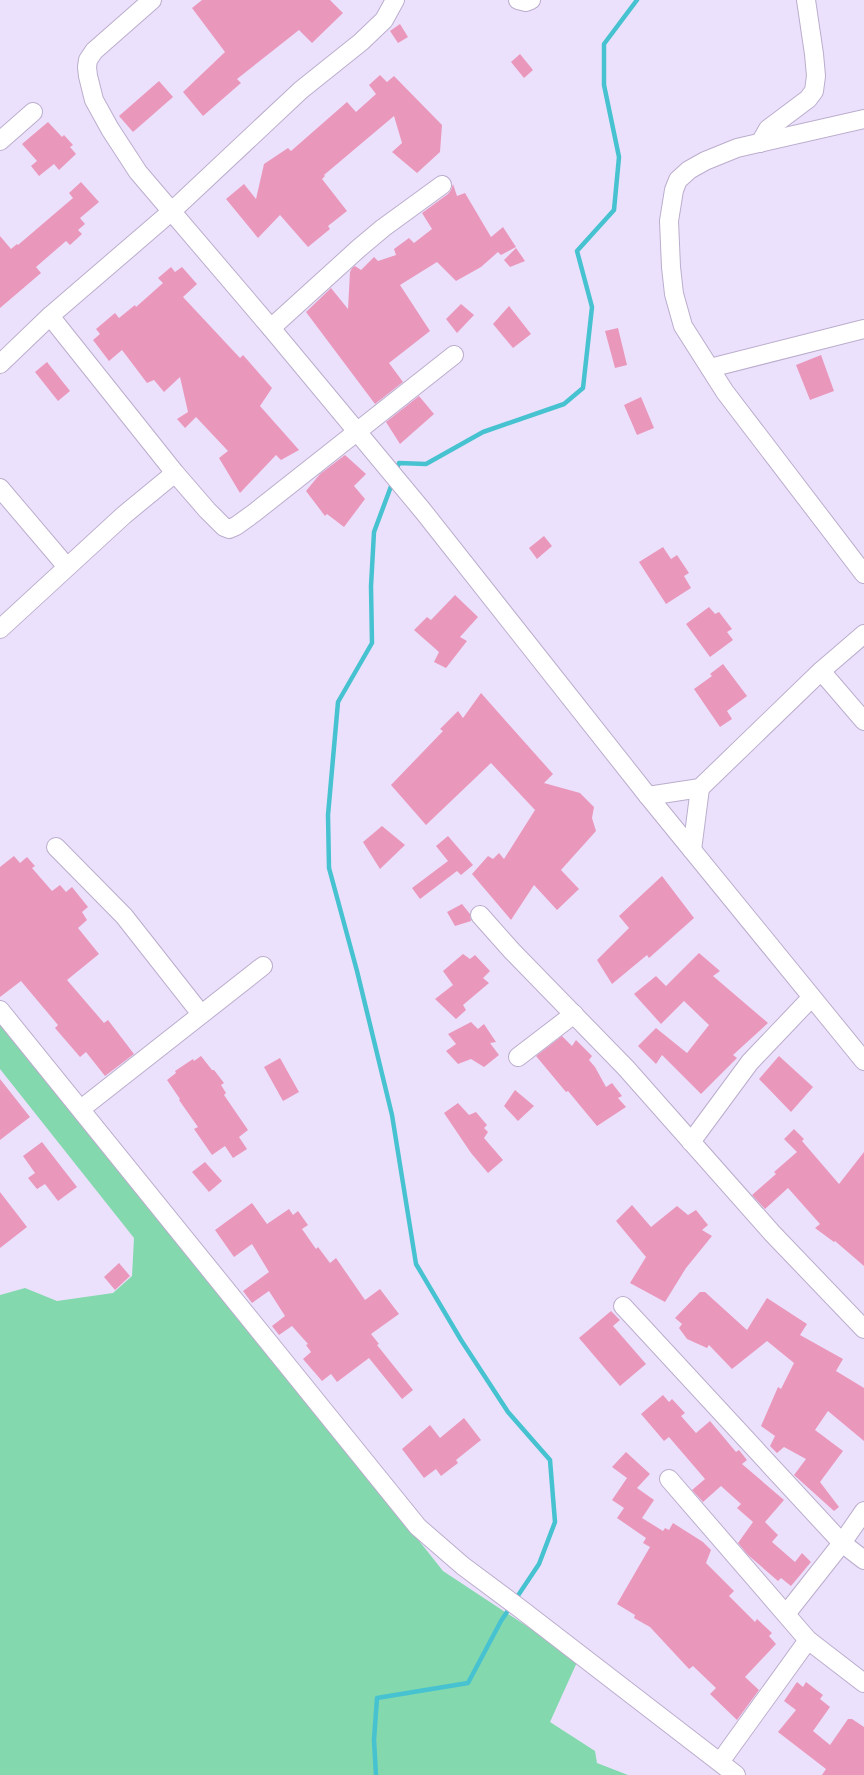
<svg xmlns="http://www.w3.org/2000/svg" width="864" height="1775" viewBox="0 0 864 1775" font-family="'Roboto Condensed',sans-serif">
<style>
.green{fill:#84d8ae}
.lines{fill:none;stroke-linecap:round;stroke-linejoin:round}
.stream{stroke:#47c2d0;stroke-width:4.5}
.building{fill:#ea97bc}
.street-casing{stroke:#bbadcd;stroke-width:20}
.street{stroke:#fff;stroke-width:18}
</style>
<rect width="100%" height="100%" fill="#ece1fc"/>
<path class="green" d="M0 1021 213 1281 443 1571 578 1660 550 1722 595 1751 597 1763 628 1775H0V1295L25 1288 57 1301 113 1293 132 1276 134 1238 0 1069Z"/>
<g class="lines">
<g class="stream">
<path d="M396 471 399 463 426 464 483 432 564 404 583 388 592 307 577 251 614 210 619 157 604 85V44L637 0"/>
<path d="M393 481 374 532 371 586 372 643 338 702 328 815 329 868 357 971 392 1115 416 1264 461 1340 508 1412 550 1460 555 1522 539 1564 515 1600"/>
<path d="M376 1775 374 1740 377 1698 468 1683 501 1621 511 1606"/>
</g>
</g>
<g class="building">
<path d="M202 0H330L343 13 312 43 299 30 237 79 241 83 203 116 183 92 225 52 192 8Z"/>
<path d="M400 24 408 37 398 43 390 31Z"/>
<path d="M520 54 533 70 524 78 511 62Z"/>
<path d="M380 75 387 82 394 76 442 125 440 152 417 173 392 152 402 143 394 116 324 175 325 176 322 179 347 211 328 226 330 229 308 247 280 215 258 238 226 199 244 184 256 199 264 164 288 148 291 151 347 102 356 112 376 94 369 85Z"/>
<path d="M159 81 173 97 133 132 119 116Z"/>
<path d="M48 122 62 137 64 135 73 145 70 147 76 154 59 170 54 164 39 176 31 166 37 161 22 144Z"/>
<path d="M81 182 99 202 80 218 85 224 78 230 82 234 70 245 66 241 36 267 41 273 0 308V236L11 249 17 244 18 245 73 198 69 193Z"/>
<path d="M453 184 457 196 465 193 491 237 503 227 516 247 501 255 498 252 481 267 456 281 437 262 400 285 430 331 389 363 403 382 375 404 306 312 331 288 348 309 350 272 352 268 355 266 361 270 374 257 378 261 396 255 394 249 409 238 414 243 432 229 422 213 448 194 451 190Z"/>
<path d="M516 248 525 261 510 267 504 260Z"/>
<path d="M171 267 175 272 182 267 197 284 183 297 240 358 243 355 272 388 260 406 299 450 281 460 276 455 240 493 219 458 228 451 196 417 185 428 177 419 188 412 180 377 164 392 154 380 147 383 122 350 109 361 93 340 100 334 96 329 115 313 119 318 135 305 136 307 163 283 158 278Z"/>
<path d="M461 304 474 315 457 333 446 319Z"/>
<path d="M509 306 531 334 513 348 493 324Z"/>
<path d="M618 328 627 365 615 368 605 331Z"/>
<path d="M821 355 834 391 810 400 796 365Z"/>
<path d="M47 362 70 391 58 401 35 372Z"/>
<path d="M419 396 434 414 400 444 386 422Z"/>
<path d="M641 397 654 428 637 435 624 405Z"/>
<path d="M345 455 366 474 354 486 365 499 344 527 327 514 325 516 306 491 320 474Z"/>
<path d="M544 536 552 546 537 559 529 548Z"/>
<path d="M663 547 671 559 677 555 689 573 684 576 691 588 666 604 639 562Z"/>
<path d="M455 595 478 617 460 637 467 641 446 668 434 662 439 652 414 630 427 617 431 620Z"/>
<path d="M709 607 715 614 719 612 732 629 727 632 733 640 710 657 686 624Z"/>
<path d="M723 664 747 696 727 711 732 719 720 727 694 689 712 676 710 674Z"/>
<path d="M481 693 553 774 544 783 580 793 594 807 592 818 596 831 561 870 579 889 557 910 534 885 511 920 472 874 488 856 493 859 499 853 504 859 535 810 491 763 426 825 391 785 443 731 440 729 458 711 463 718Z"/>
<path d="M382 826 405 845 380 869 363 842Z"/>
<path d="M448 836 473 865 461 875 457 871 420 899 412 888 448 861 436 846Z"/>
<path d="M14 856 20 863 27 857 35 866 32 868 52 891 60 885 66 892 72 887 88 907 82 912 87 920 78 928 99 954 67 980 104 1023 108 1020 134 1054 105 1076 86 1052 80 1057 55 1028 58 1025 21 981 0 997V867Z"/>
<path d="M662 876 694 918 649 958 647 955 612 984 597 960 629 928 619 916Z"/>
<path d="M462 904 470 914 471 921 455 926 447 912Z"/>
<path d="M699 953 720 971 713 976 768 1023 733 1055 737 1058 701 1094 662 1055 656 1064 638 1046 656 1028 687 1053 709 1025 684 1001 661 1024 634 994 656 976 666 986Z"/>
<path d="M463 954 470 959 475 955 490 971 483 978 489 983 463 1005 466 1010 456 1019 435 999 453 985 443 971Z"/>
<path d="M471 1022 478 1029 484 1024 496 1042 490 1043 499 1055 484 1067 471 1059 458 1064 446 1051 456 1044 448 1034Z"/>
<path d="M562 1036 572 1046 576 1040 592 1056 589 1060 595 1067 606 1087 612 1083 622 1096 618 1098 626 1107 597 1126 568 1091 566 1092 536 1056Z"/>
<path d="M201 1056 212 1070H214L224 1083 221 1085 226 1093 224 1095 248 1130 239 1137 247 1149 233 1158 225 1146 212 1155 194 1129 198 1127 179 1100 180 1099 167 1080 176 1073 175 1071 193 1059 194 1061Z"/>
<path d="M779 1056 813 1087 791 1112 759 1079Z"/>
<path d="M280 1058 299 1092 283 1101 264 1067Z"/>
<path d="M0 1079 30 1117 0 1140Z"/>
<path d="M515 1090 534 1106 518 1121 504 1106Z"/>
<path d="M458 1103 469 1115 476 1112 487 1125 484 1128 488 1132 484 1138 503 1160 488 1173 471 1153 444 1113Z"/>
<path d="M794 1129 804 1139 802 1141 839 1184 864 1152V1266L835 1241 834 1242 815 1228 820 1224 788 1188 765 1209 752 1195 776 1174 774 1172 797 1152 784 1139Z"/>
<path d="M42 1142 77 1187 58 1201 45 1184 37 1189 28 1178 35 1173 23 1156Z"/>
<path d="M205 1162 222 1181 209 1192 192 1172Z"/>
<path d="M0 1192 27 1227 0 1248Z"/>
<path d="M252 1203 267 1224 289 1209 293 1215 298 1211 308 1225 302 1229 316 1249 318 1247 330 1263 336 1258 365 1300 380 1289 399 1314 371 1334 379 1344 377 1345 413 1390 402 1399 369 1358 337 1382 331 1374 322 1381 303 1359 311 1352 306 1345 308 1344 292 1326 279 1335 272 1326 285 1316 269 1291 252 1303 243 1291 269 1272 252 1244 234 1257 215 1230Z"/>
<path d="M632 1205 651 1227 677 1206 688 1215 696 1210 708 1225 702 1230 712 1236 686 1268 665 1302 630 1283 646 1257 616 1221Z"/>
<path d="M119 1263 130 1276 115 1290 104 1277Z"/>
<path d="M700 1292H705L747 1330 767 1298 807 1324 800 1335 843 1359 836 1371 864 1388V1441L828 1411 815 1430 843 1451 820 1482 839 1507 834 1511 794 1475 806 1459 784 1447 777 1453 770 1446 775 1436 761 1426 778 1387 781 1389 794 1363 767 1341 732 1369 709 1345 707 1348 687 1339 679 1328 682 1324 675 1318Z"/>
<path d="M611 1311 620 1320 613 1326 646 1364 620 1386 579 1338Z"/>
<path d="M663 1395 669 1402 672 1399 685 1413 681 1416 696 1433 710 1421 736 1452 739 1450 747 1460 742 1464 784 1500 765 1522 778 1535 772 1542 795 1562 802 1553 811 1562 791 1586 781 1578 778 1581 748 1555 738 1543 753 1522 737 1508 741 1504 721 1486 703 1502 692 1490 705 1479 669 1437 664 1441 641 1414Z"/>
<path d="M464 1418 481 1440 456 1460 458 1463 441 1476 436 1469 424 1478 402 1449 430 1425 440 1438Z"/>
<path d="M626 1452 650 1474 637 1488 654 1500 642 1518 663 1531 665 1528 669 1530 673 1523 703 1542 711 1550 706 1563 734 1591 729 1596 755 1622 757 1619 772 1633 769 1636 776 1644 745 1677 759 1690 737 1720 710 1694 716 1688 693 1666 689 1669 650 1627 634 1618 635 1615 617 1604 650 1547 643 1543 646 1538 617 1518 624 1508 612 1500 627 1478 612 1467Z"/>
<path d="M797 1682 803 1687 806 1682 823 1695 820 1699 830 1707 813 1731 830 1745 848 1719H852L864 1727V1775H822L826 1769 778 1732 796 1710 784 1701Z"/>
</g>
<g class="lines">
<g class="street-casing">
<g id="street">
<path d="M152 0 94 51 88 60 87 67 88 76 94 100 110 129 138 172 271 328 423 511 648 796 864 1061"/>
<path d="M518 0 526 2 531 0"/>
<path d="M864 119 737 148 705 161 689 170 678 180 674 190 669 221 671 267 674 294 683 326 725 392 864 574"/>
<path d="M0 141 33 112"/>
<path d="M760 143 768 129 808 99 814 91 816 76 814 54 806 0"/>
<path d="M50 316 175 473 207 510 224 527 229 529 236 526 254 513 454 355"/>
<path d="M271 328 358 249 383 228 442 185"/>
<path d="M0 364 50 316 172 211 301 90 361 42 384 20 395 0"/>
<path d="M710 368 864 329"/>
<path d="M0 488 67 567"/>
<path d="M0 629 124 515 175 473"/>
<path d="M821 671 864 721"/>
<path d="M648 796 700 788 821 671 864 634"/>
<path d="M56 847 124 916 201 1014"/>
<path d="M692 850 700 788"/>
<path d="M480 915 512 951 626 1068 772 1233 864 1329"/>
<path d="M0 1010 418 1527 463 1566 522 1610 736 1775"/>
<path d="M518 1057 574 1014"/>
<path d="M81 1109 263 966"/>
<path d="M691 1142 750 1062 811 998"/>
<path d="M623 1306 842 1543 864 1560"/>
<path d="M669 1479 808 1640 864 1683"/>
<path d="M786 1614 842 1543 864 1511"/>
<path d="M720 1762 808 1640"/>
</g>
</g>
<use href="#street" class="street"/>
</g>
</svg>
